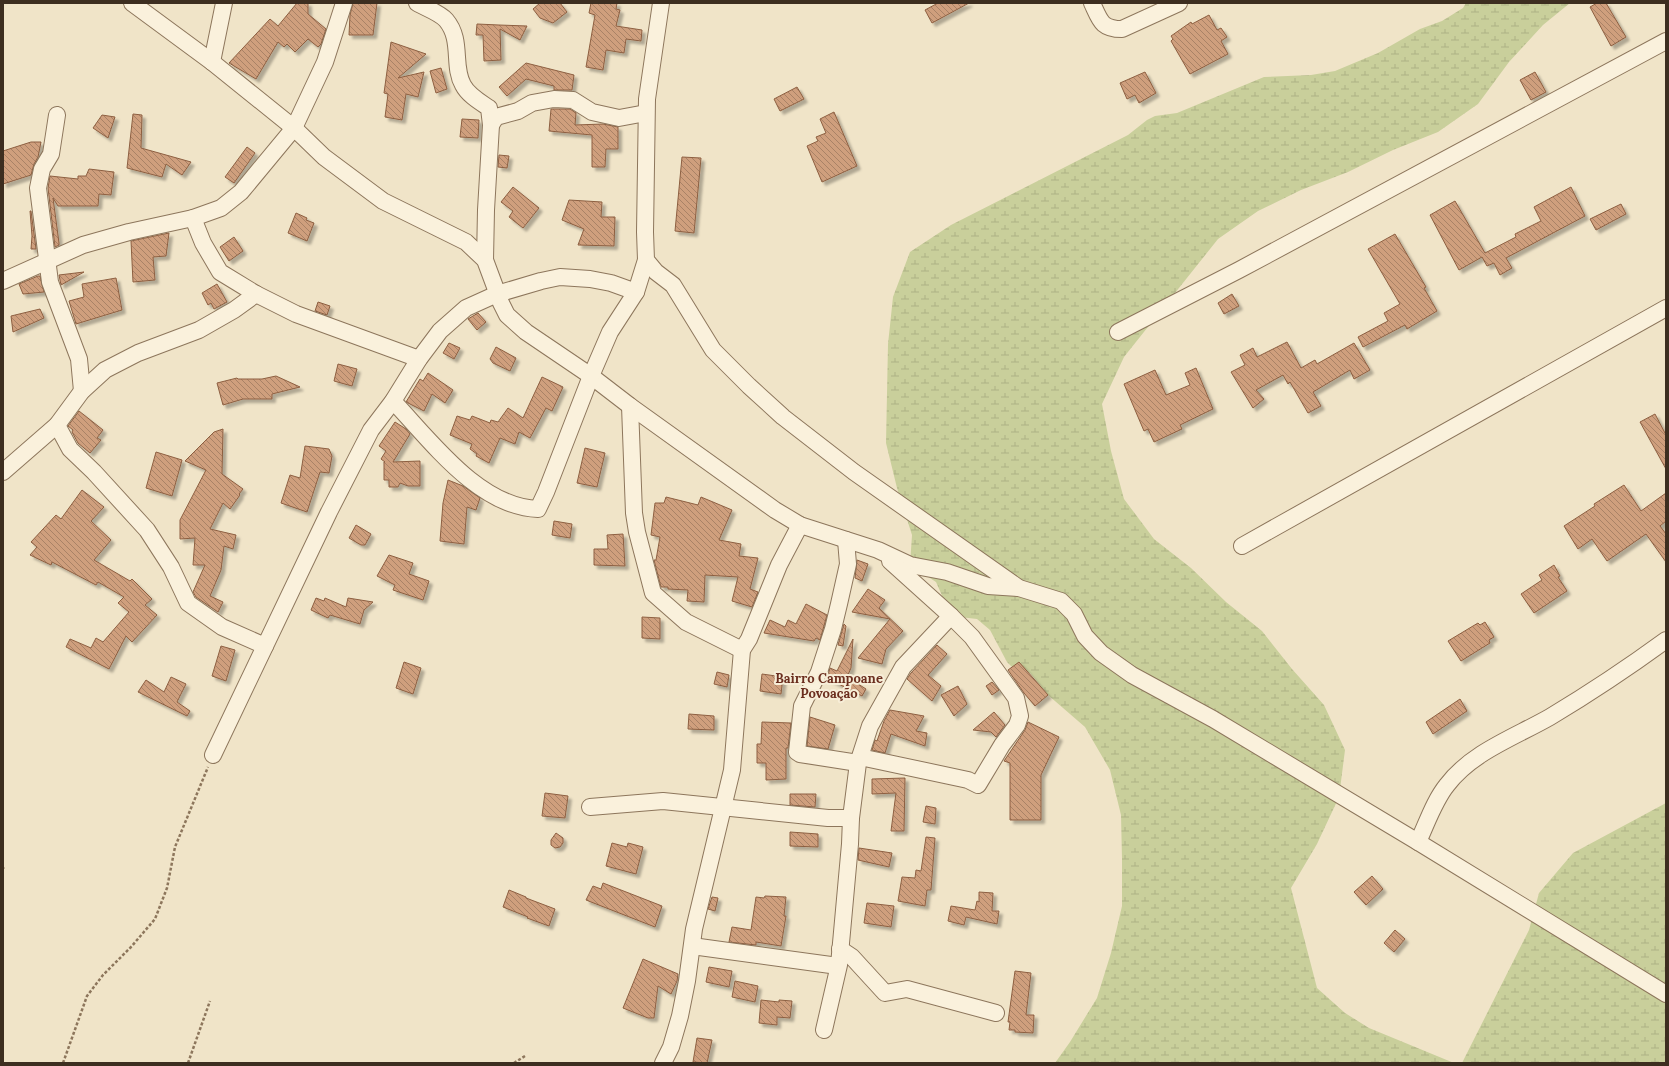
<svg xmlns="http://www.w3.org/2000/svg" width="1669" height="1066" viewBox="0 0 1669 1066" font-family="Lora,serif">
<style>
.wetland{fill:url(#wetland-marsh)}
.building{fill:url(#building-back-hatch);stroke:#8d5f41;filter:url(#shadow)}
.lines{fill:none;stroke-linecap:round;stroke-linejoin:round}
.street-casing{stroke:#8d765c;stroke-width:18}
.path{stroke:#8d765c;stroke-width:2.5;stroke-dasharray:3 2;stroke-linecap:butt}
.street{stroke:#faf1dc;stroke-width:16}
.labels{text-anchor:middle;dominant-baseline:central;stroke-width:4;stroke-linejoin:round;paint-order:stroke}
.neighbourhood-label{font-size:13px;font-weight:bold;fill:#6b2e1e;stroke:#f7eed8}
</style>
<defs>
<pattern id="wetland-marsh" width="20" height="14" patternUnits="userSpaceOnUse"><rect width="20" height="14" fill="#c9cf9b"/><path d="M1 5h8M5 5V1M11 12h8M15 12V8" fill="none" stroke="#aeb285"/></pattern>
<pattern id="building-back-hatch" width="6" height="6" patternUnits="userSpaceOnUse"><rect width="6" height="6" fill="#cf9f7d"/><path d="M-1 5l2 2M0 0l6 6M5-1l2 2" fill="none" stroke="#a98266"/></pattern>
<filter id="shadow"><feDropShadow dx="3.5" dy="3.5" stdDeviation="1" flood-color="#0004"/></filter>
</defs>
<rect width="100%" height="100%" fill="#f0e4c8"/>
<g class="wetland">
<path d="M1466 3H1570L1543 25 1509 62 1478 104 1438 132 1393 150 1348 172 1301 190 1258 211 1218 239 1124 357 1102 404 1111 451 1124 499 1154 539 1191 568 1226 602 1262 631 1292 669 1324 705 1345 750 1339 797 1317 844 1291 888 1317 988 1345 1013 1369 1028 1454 1063H1055L1070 1042 1097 998 1111 953 1122 906V859L1121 815 1110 770 1085 727 1048 695 1030 673 1013 668 1007 662 990 630 977 619 951 616 936 582 910 565 912 535 897 488 886 443 888 344 893 297 910 252 951 225 1128 135 1147 120 1155 116 1177 113 1264 77 1311 75 1335 71 1378 53 1420 29 1442 21 1463 8Z"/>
<path d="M1666 803V1063H1462L1529 930 1539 893 1573 853Z"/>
</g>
<g class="building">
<path d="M297 3H308V14L326 29 321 44 318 47 308 39 295 52 287 44 284 47 278 42 256 79 229 63 270 19 278 26Z"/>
<path d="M353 3H377L373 35H349L350 15Z"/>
<path d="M540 3H560L567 12 553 23 540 18 533 9Z"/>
<path d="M591 3H617L616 9 620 10 616 26 642 30 641 41 626 39 624 53 606 50 603 70 586 67 595 15 589 13Z"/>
<path d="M938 3H969L932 23 925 10Z"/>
<path d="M1597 3H1606L1626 37 1611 46 1590 7Z"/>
<path d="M1209 15 1217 30 1221 28 1227 37 1221 41 1228 54 1190 74 1171 41 1173 39 1171 36 1191 22 1192 24Z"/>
<path d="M477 24 499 25 527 26 520 40 500 29 501 60 484 61 483 35H476Z"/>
<path d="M391 42 426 54 398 78 424 72 418 97 406 94 402 120 385 117 388 94 384 93Z"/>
<path d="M526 63 574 75 572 90H554V86L526 79 507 96 499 87Z"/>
<path d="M441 68 447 89 436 93 430 71Z"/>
<path d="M1145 72 1156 93 1139 103 1135 95 1127 99 1120 83Z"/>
<path d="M1535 72 1546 92 1531 100 1520 80Z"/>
<path d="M797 87 804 99 780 111 774 99Z"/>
<path d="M551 109H570L576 113 575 125 603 124 618 127V149H606L605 167H592V135L549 131Z"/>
<path d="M834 112 857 166 822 182 807 146 818 141 816 137 826 133 820 119Z"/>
<path d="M133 114 142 115 141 148 191 162 182 175 166 164 162 177 127 168Z"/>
<path d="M102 115 115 117 108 138 93 128Z"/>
<path d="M462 119 479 120 478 138 460 137Z"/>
<path d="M31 142H41L38 157 34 164 31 175 3 184V151Z"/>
<path d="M247 147 255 153 234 183 225 177Z"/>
<path d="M499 155 509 156 507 168 498 167Z"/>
<path d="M682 157 701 158 694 233 675 231Z"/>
<path d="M89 169 114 172 111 195 99 194 98 206H58L53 198 59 243V245L55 247 48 188 50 176 78 179V176H86Z"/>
<path d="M513 187 539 208 523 228 509 217 513 211 501 202Z"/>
<path d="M1571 187 1585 216 1506 258 1512 268 1500 275 1494 263 1487 266 1482 257 1459 270 1430 215 1455 201 1485 253 1516 237 1515 234 1541 221 1534 207Z"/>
<path d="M569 200 602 202 601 217H615L614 246 578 245 584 229 562 220Z"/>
<path d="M1621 204 1626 214 1596 230 1590 219Z"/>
<path d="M30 211H31L36 249H31L32 236Z"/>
<path d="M296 213 307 218 306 220 314 223 307 241 288 233Z"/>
<path d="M169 233 166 256 153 257 155 280 133 282 131 241Z"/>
<path d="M1395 234 1426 287 1424 288 1437 311 1407 329 1405 325 1363 347 1358 337 1388 321 1384 313 1400 304 1368 249Z"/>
<path d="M234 237 243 251 229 261 220 247Z"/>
<path d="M84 272 61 285 59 275Z"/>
<path d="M38 276H40L44 292 23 294 19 284Z"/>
<path d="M116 278 122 310 76 324 69 301 84 297 82 284Z"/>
<path d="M217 284 227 302 214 309 211 303 208 305 202 293Z"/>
<path d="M1232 294 1239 306 1224 314 1218 303Z"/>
<path d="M318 302 330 306 327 315 315 311Z"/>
<path d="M40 309 44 318 13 332 11 316Z"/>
<path d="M478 313 486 322 477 330 468 319Z"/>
<path d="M1287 342 1301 368 1315 360 1317 364 1354 343 1370 370 1354 379 1350 370 1313 392 1321 406 1308 413 1290 382 1288 384 1283 375 1256 390 1264 399 1253 408 1231 372 1245 365 1240 355 1253 348 1257 357Z"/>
<path d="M449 343 460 348 454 359 443 353Z"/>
<path d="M496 347 516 358 510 371 493 363 490 359Z"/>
<path d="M338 364 357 369 352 386 334 381Z"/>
<path d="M1196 368 1213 409 1180 425 1182 429 1154 442 1148 429 1144 431 1124 384 1155 370 1166 395 1190 385 1185 373Z"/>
<path d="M428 373 453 390 445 403 432 394 424 411 406 402 420 379 423 381Z"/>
<path d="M276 376 300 387 272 394V399H243L223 405 217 383 237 378 238 379H262Z"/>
<path d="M542 377 563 387 552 411 546 408 530 438 519 432 515 444 500 438 489 463 476 456 477 454 470 449 472 444 450 435 457 416 470 420 472 416 490 423 491 420 498 422 508 408 523 418Z"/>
<path d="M79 411 103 430 97 438 101 440 90 453 78 443 72 432 73 430 68 426Z"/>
<path d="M1655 414 1666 435V469L1640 422Z"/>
<path d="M395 422 406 429 410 434 393 462 420 461V486H408L400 483 398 487H389V480H384V462H385L381 459 386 451 379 446Z"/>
<path d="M223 429 222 474 243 489 239 494 240 495 230 509 223 503 210 529 236 535 233 549 224 546 221 570 210 596 223 602 218 612 196 597 193 592 205 565H193L195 538 180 539V520L206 470 185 461 214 432Z"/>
<path d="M305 446 329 449 332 456 329 473 320 472 307 512 281 503 290 475 300 478Z"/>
<path d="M585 448 605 453 597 487 577 483Z"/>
<path d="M156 452 182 460 172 496 146 488Z"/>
<path d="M448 480 463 486 480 498 476 510 467 507 464 544 440 541 443 503Z"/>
<path d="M1624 485 1641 511 1666 493V521L1660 526 1666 534V562L1646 534 1607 561 1592 539 1578 549 1564 526 1595 506 1594 504Z"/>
<path d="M82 490 104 507 91 521 111 540 94 560 130 581 132 579 152 599 145 605 157 615 132 642 126 636 109 669 66 647 70 639 91 648 96 638 103 642 129 612 118 603 124 597 98 582 96 585 52 562 51 565 30 555 37 547 31 542 56 515 61 519Z"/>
<path d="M666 497 698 505 701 497 732 510 719 540 741 544 739 556 758 558 750 589 758 592 752 607 732 601 738 577 705 575 704 602 687 601 688 590 668 589V587H661L654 560H656L660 537 651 535 655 503H664Z"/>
<path d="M554 521 572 524 570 538 552 535Z"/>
<path d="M356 525 371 534 365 545H361L349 538Z"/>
<path d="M623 534 625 566 594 565V549H608L607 535Z"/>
<path d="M389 555 413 563 409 574 429 581 423 600 393 590 395 585 377 576Z"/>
<path d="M857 560 868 564 862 581 855 578Z"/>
<path d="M1554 565 1560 576 1558 577 1567 591 1534 613 1521 594 1542 580 1539 575Z"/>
<path d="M868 589 885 600 879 608 903 631 886 649 882 664 858 658 890 619 852 612Z"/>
<path d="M316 598 324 601 325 598 346 607 348 598 373 602 364 610 360 624 330 615 328 618 311 610Z"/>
<path d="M806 604 827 615 820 640 816 638 814 641 764 633 770 620 785 627 788 620 796 624Z"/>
<path d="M642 617 660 618V639L642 638Z"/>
<path d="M1485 622 1494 637 1489 640 1490 643 1461 661 1448 641 1478 623 1480 625Z"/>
<path d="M844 624 846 626 843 646 838 645Z"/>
<path d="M853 639 851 668 847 677 866 689 862 696 827 678 830 668 837 671Z"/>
<path d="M937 645 947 654 928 675 941 686 932 701 907 679 911 673Z"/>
<path d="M221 646 235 650 226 681 212 676Z"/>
<path d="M404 662 421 668 413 694 396 688Z"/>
<path d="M1019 662 1048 695 1035 706 1024 693 1008 670Z"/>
<path d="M717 672 729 675 727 687 714 684Z"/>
<path d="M762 674 783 677 781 694 760 691Z"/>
<path d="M171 677 186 684 177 702 190 711 187 716 138 692 146 680 164 692Z"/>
<path d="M992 682 999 690 992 695 986 686Z"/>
<path d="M958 686 967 704 954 716 941 695Z"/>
<path d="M1460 699 1467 711 1433 734 1426 722Z"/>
<path d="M890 710 924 716 916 731 927 733 925 746 891 734 885 753 872 750 875 740 877 741 884 721Z"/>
<path d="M994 712 1005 725 996 737 991 732 973 730Z"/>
<path d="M689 714 714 716V730L688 729Z"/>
<path d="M810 717 835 725 828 749 807 746Z"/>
<path d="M762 722 791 723 788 748H786V779L766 780V763H757V744H761Z"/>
<path d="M1028 722 1059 737 1041 775V820H1010V763L1004 761 1025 730Z"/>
<path d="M905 778 904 831H891L896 793 872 794V779Z"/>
<path d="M545 793 568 796 565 818 542 816Z"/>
<path d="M790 794H816L815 807 790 805Z"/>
<path d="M926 806 936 808 935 824 923 822Z"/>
<path d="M790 832 818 834V847L790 846Z"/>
<path d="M556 833 563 838V843L560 847 555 848 551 845V840Z"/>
<path d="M926 837 935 838 931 890H927L925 906 898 901 902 877 915 878 916 870 921 871Z"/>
<path d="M612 843 627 847 628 843 643 847 636 874 606 866Z"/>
<path d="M859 848 892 853 889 867 858 860Z"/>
<path d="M1372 876 1383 889 1366 905 1354 892Z"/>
<path d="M603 883 662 906 655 927 586 900 593 886 601 889Z"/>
<path d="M509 890 526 897V898L555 909 549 926 527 918 528 917 503 907Z"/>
<path d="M979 892 993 893 992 911H999L997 924 966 917 964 925 948 921 951 906 975 910 977 901 979 902Z"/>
<path d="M765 896 786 897 784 916H786L781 946 756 942V945L729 942 732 927 751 930 756 897 764 898Z"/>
<path d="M712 897 718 898 715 911 708 909Z"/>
<path d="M867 903 894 906 891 927 864 923Z"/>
<path d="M1395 930 1405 939 1394 952 1384 943Z"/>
<path d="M643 959 678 974 677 981 671 994 658 986 654 1018H648L623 1008Z"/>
<path d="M709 967 732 971 729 987 706 982Z"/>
<path d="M1015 971 1031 973 1026 1015H1034L1033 1033 1015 1032V1030H1009L1010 1022H1008Z"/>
<path d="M735 981 758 986 755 1002 732 997Z"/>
<path d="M761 1000 779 1002V1000L792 1001 790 1018 777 1017V1025L759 1023Z"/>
<path d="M697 1038 712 1040 707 1063 693 1062Z"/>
</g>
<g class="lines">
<g class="street-casing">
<g id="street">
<path d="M132 3 212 62 294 128 324 157 383 201 466 242 485 260 501 303 507 315 526 332 591 376 630 406 775 510 800 525 878 550 910 565 947 572 988 586 1019 588"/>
<path d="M417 3C426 8 440 13 446 20 463 40 452 66 463 85 468 95 480 102 489 108L491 125 486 210 485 260"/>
<path d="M661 3 647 99 645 232 646 260 656 272 673 285 713 350 749 386 783 417 854 472 1019 588 1061 601 1074 614 1085 636 1101 653 1132 675 1213 719 1418 842 1666 994"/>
<path d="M1092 3C1100 20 1101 29 1122 29L1179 3"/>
<path d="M212 62 224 3"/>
<path d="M57 115 51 154 42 169 38 188 50 282 79 359 82 391"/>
<path d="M491 125 496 117 518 111 532 103 554 99 573 100 592 112 619 118 646 113"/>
<path d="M193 218 203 243 220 272 256 294 296 314 419 359"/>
<path d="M3 281 83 245 129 232 193 218 221 208 241 192 294 128 325 62 344 3"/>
<path d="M1118 332 1239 270 1666 41"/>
<path d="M393 401C431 441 479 507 538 509L546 492 591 376 610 332 636 292 646 260"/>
<path d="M630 406 634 513 637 532 653 593 686 622 742 650"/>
<path d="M57 425 70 449 94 472 147 530 171 567 188 603 222 627 265 646"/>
<path d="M3 472 57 425 82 391 105 370 138 353 199 330 234 310 256 294"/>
<path d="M846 540 848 564 839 604 833 629 819 672 802 706 797 752 800 754 858 763"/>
<path d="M1242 546 1666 308"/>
<path d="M213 755 329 512 371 430 393 401 419 359 440 331 466 308 497 294 541 281 560 277 590 279 611 283 636 292"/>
<path d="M860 757 968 780 978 785 1002 745 1017 725 1020 716 1016 698 972 637 951 616 890 561"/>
<path d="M590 807 663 801 828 818H851"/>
<path d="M1418 842C1427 823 1434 801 1447 785 1472 752 1515 737 1550 717 1590 693 1629 667 1666 640"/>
<path d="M692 946 838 966"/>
<path d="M840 949 852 957 885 993 907 989 996 1013"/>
<path d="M824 1030 839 965 850 844 851 818 858 763 870 726 903 667 951 616"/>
<path d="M663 1063 671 1047 680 1016 687 981 694 929 732 770 742 650 749 639 779 565 800 525"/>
</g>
</g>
<g class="path">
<path d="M3 868 4 869"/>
<path d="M63 1063 87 996 103 975 131 947 155 919 167 888 175 847 208 767"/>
<path d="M188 1063 210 1001"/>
<path d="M514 1063 525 1056"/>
</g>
<use href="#street" class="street"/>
</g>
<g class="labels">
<g class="neighbourhood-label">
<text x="829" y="678">Bairro Campoane<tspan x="829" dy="15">Povoação</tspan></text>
</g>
</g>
<rect width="1669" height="1066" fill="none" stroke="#3d2e20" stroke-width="8"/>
</svg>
